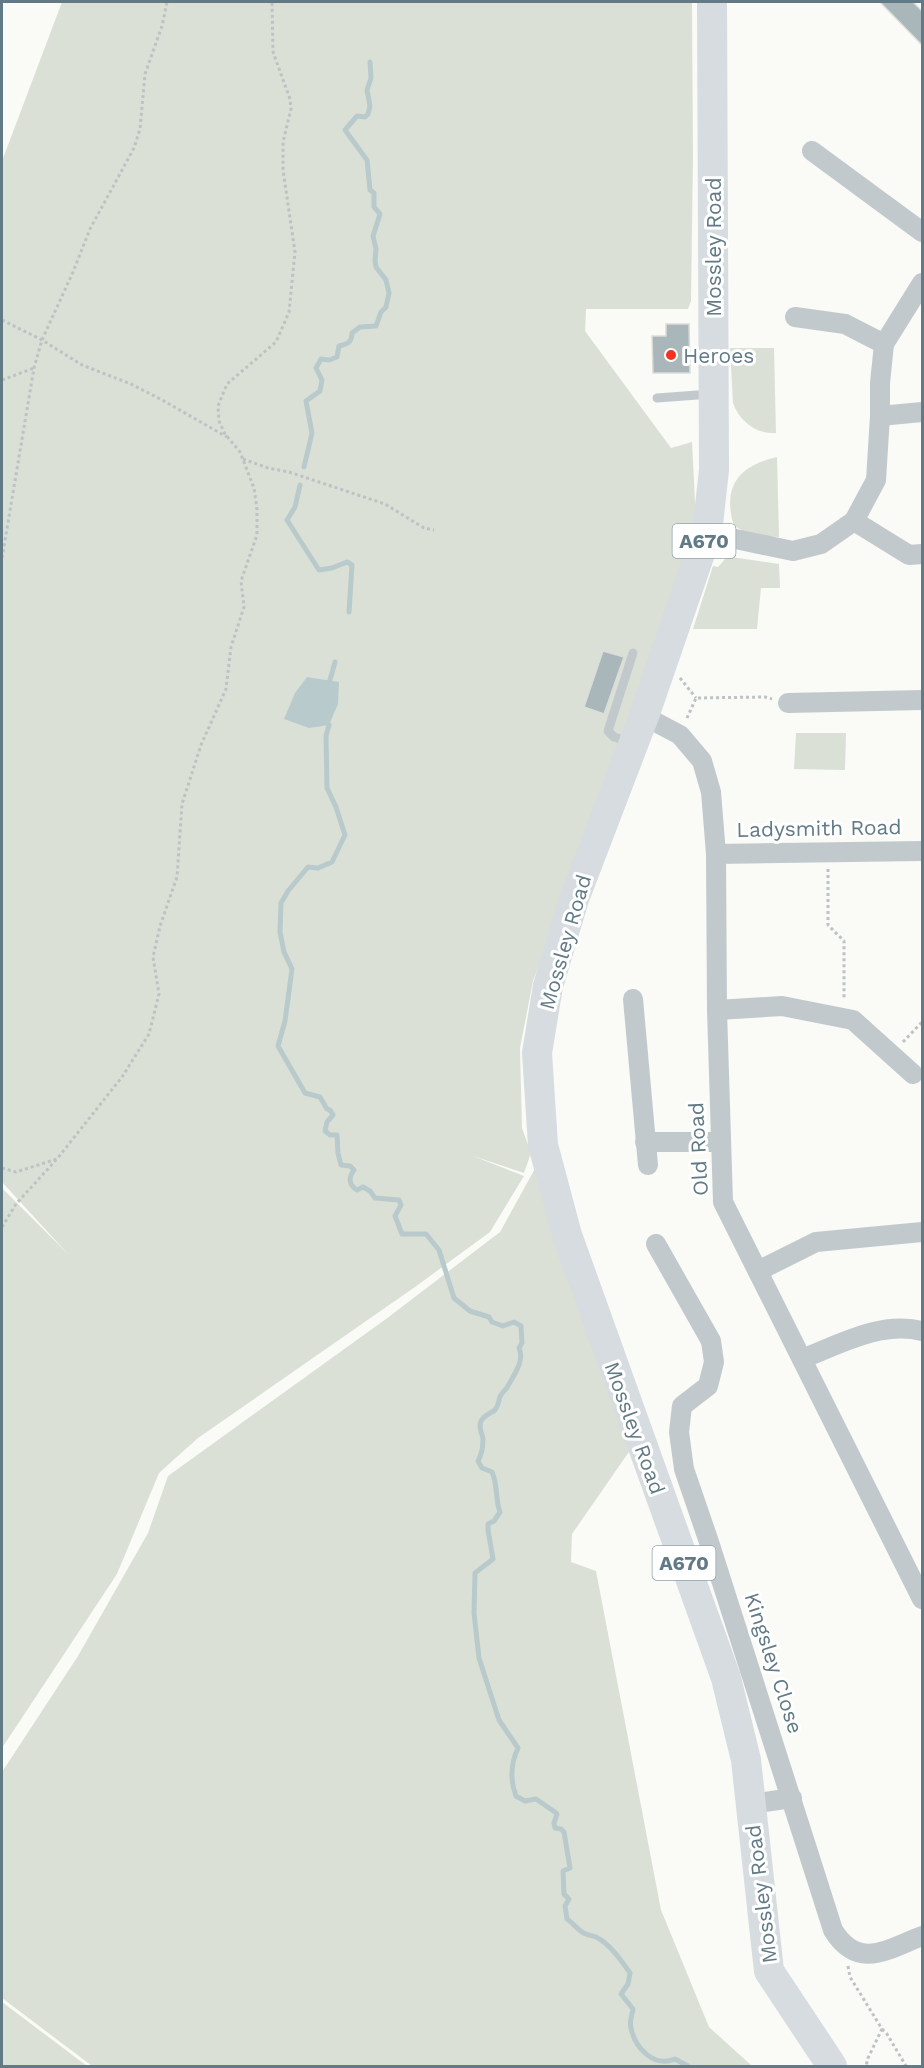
<svg xmlns="http://www.w3.org/2000/svg" width="924" height="2068" viewBox="0 0 924 2068" font-family="'Work Sans',sans-serif">
<style>
.green{fill:#dbe0d6}
.water{fill:#b9cacc}
.lines{fill:none;stroke-linecap:round;stroke-linejoin:round}
.stream{stroke:#b9cacc;stroke-width:5}
.building{fill:#a9b6ba;stroke:#dcdcd9;stroke-width:1.5}
.path{stroke:#bdc2c4;stroke-width:3;stroke-dasharray:3 3;stroke-linecap:butt}
.lane{stroke:#c2c9cc;stroke-width:9}
.street{stroke:#c2c9cc;stroke-width:20}
.primary{stroke:#d6dcdf;stroke-width:30}
.poi-dot{fill:#f3331f;stroke:#fff;stroke-width:2}
.labels{text-anchor:middle;dominant-baseline:central;stroke-width:6;stroke-linejoin:round;paint-order:stroke}
.shield{fill:#fff;stroke:#91a2aa;stroke-width:1.5}
.shield-label{font-size:20px;font-weight:bold;fill:#627a85}
.street-label{font-size:21px;fill:#627a85;stroke:#fff}
.poi-label{font-size:21px;fill:#627a85;stroke:#fff;text-anchor:start}
</style>
<rect width="100%" height="100%" fill="#fafaf7"/>
<g class="green">
<path d="M62 2H692L693 158 691 301 688 309H586L585 331 671 448 692 442 696 521 618 758 533 981 520 1048 522 1128 531 1153 524 1173 473 1156 524 1176 490 1232 415 1287 198 1438 159 1473 117 1574 2 1748V1188L68 1254 2 1182V161Z"/>
<path d="M774 348 776 433C756 434 740 422 733 403L730 348Z"/>
<path d="M777 457 779 537 753 536 734 526C722 487 738 466 777 457Z"/>
<path d="M731 557 779 564 780 588H761L757 629H693L713 566 718 567 725 559Z"/>
<path d="M796 733H846L845 770 794 769Z"/>
<path d="M537 1165 633 1446 572 1534 571 1562 596 1571 661 1910 709 2027 752 2066H92L2 1998V1772L78 1656 148 1533 168 1476 386 1319 500 1232Z"/>
<path d="M2 2002 87 2066H2Z"/>
</g>
<path class="water" d="M307 677 339 682 338 704 329 725 309 728 284 719 295 693Z"/>
<g class="lines">
<g class="stream">
<path d="M304 467 312 433 306 401 320 391 322 380 316 368 321 359 329 360 337 357 339 346C348 344 352 342 352 333L360 327 376 326 381 312 386 307 389 293 386 280 376 267 375 261 376 249 373 236 380 214 374 207V193L370 190 367 160 345 130 357 116 365 117 368 114 370 106 367 90 371 78 370 62"/>
<path d="M300 485 295 507 287 520 319 570 332 568 347 562 352 565 349 612"/>
<path d="M330 680 335 662"/>
<path d="M329 725 326 736 327 788 336 807 345 835 332 862 318 868 308 867 288 891 281 903 280 932 284 952 292 969 285 1021 278 1046 305 1093 320 1097 327 1109 330 1110 333 1115 327 1122 325 1131 330 1135H337L338 1153 341 1165 350 1166 354 1170C348 1178 349 1185 357 1190L363 1187 370 1191 375 1198 399 1200 401 1205 395 1216 402 1234H426L439 1250 454 1298 470 1311 489 1317 492 1322 503 1326 514 1322 521 1326 522 1343 519 1348C525 1360 514 1375 508 1386 506 1390 501 1393 500 1397 498 1402 499 1405 495 1410 490 1414 485 1414 481 1421 478 1428 482 1432 483 1439 483 1447 482 1454 478 1461L482 1468 492 1472C498 1485 495 1498 500 1512L494 1521 488 1524V1530L493 1559 475 1573 474 1613 479 1658 499 1720 518 1748C511 1763 510 1780 516 1796L525 1801 536 1799 555 1812 557 1814 554 1823 555 1828 561 1829 564 1832 570 1868 563 1871 564 1894 569 1899 565 1906 567 1919C573 1923 576 1928 582 1932 586 1935 591 1935 596 1937 610 1944 621 1960 630 1973L628 1984 621 1994 633 2009C632 2015 629 2022 631 2028 635 2048 654 2068 675 2059L688 2066"/>
</g>
</g>
<g class="building">
<path d="M880 2H913L922 11V45Z"/>
<path d="M666 324H689L690 373H653L652 336H666Z"/>
<path d="M603 651 624 657 604 714 584 707Z"/>
</g>
<g class="lines">
<g class="path">
<path d="M2 320 42 340 82 365 131 384 164 401 227 437"/>
<path d="M2 380 34 368"/>
<path d="M243 459 268 468 289 472 385 504 424 528 434 530"/>
<path d="M2 558 34 368 42 340 73 272 90 229 134 148 140 129 145 74 162 26 167 2"/>
<path d="M680 678 696 698"/>
<path d="M687 718 696 698 765 697 772 699"/>
<path d="M828 869V925L844 941V999"/>
<path d="M903 1042 922 1022"/>
<path d="M2 1168 16 1172 57 1159 122 1077 149 1034 159 994 153 957 160 926 177 877 182 804 201 745 226 689 231 647 244 607 241 581 257 535V509L254 488 240 452 225 434 219 421 218 406 227 384 276 342 289 312 295 252 283 170V142L291 109 290 99 273 52 272 2"/>
<path d="M2 1227 16 1204 56 1160"/>
<path d="M848 1966 850 1977 882 2029 868 2058 866 2066"/>
<path d="M882 2029 887 2034 906 2066"/>
</g>
<g class="lane">
<path d="M657 398 711 394"/>
<path d="M629 742 614 737 608 731 633 653"/>
</g>
<g class="street">
<path d="M812 151 922 232"/>
<path d="M795 317 845 324 884 344 880 383V416L876 480 854 521"/>
<path d="M884 344 922 283"/>
<path d="M880 416 922 412"/>
<path d="M707 533 793 551 821 544 854 521 909 555 922 554"/>
<path d="M788 703 922 700"/>
<path d="M644 716 680 735 702 761 711 792 716 854 717 1010 723 1202 922 1599"/>
<path d="M716 854 922 851"/>
<path d="M633 999 648 1165"/>
<path d="M717 1010 782 1006 853 1020 913 1074"/>
<path d="M645 1142H721"/>
<path d="M656 1244 711 1341 714 1362 708 1386 682 1406 679 1432 684 1469 709 1542 833 1930C858 1971 888 1949 922 1936"/>
<path d="M758 1271 816 1242 922 1232"/>
<path d="M802 1359C840 1344 881 1321 922 1331"/>
<path d="M750 1804 792 1798"/>
</g>
<path class="primary" d="M712 2 714 470 707 533 644 716 574 899 548 986 537 1053 543 1145 567 1235 726 1678 746 1760 769 1971 832 2066"/>
</g>
<circle class="poi-dot" cx="671" cy="355" r="6"/>
<g class="labels">
<g class="shield">
<rect x="672.5" y="524" width="63" height="34" rx="4.5"/>
<rect x="652.5" y="1546" width="63" height="34" rx="4.5"/>
</g>
<g class="shield-label">
<text x="704" y="541">A670</text>
<text x="684" y="1563">A670</text>
</g>
<g class="street-label">
<text transform="translate(713 247) rotate(-90)">Mossley Road</text>
<text transform="translate(819 828) rotate(-1)">Ladysmith Road</text>
<text transform="translate(565 942) rotate(-74)">Mossley Road</text>
<text transform="translate(698 1149) rotate(-93)">Old Road</text>
<text transform="translate(635 1428) rotate(70)">Mossley Road</text>
<text transform="translate(774 1663) rotate(72)">Kingsley Close</text>
<text transform="translate(761 1894) rotate(-97)">Mossley Road</text>
</g>
<g class="poi-label">
<text x="683" y="355">Heroes</text>
</g>
</g>
<rect width="924" height="2068" fill="none" stroke="#627a85" stroke-width="6"/>
</svg>
